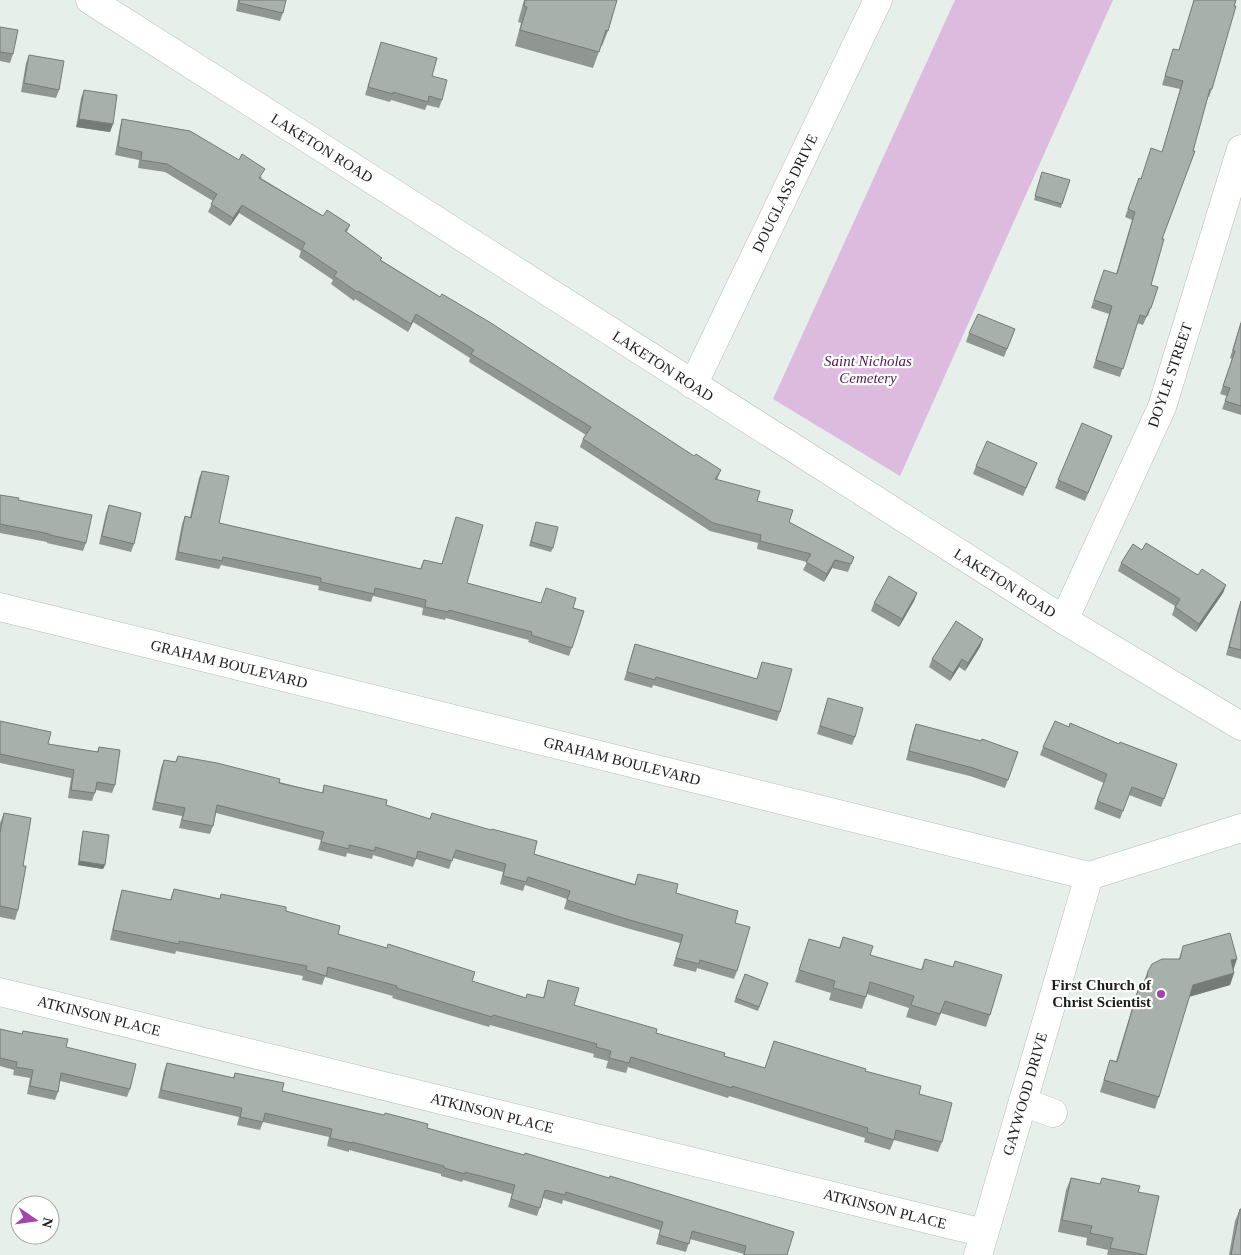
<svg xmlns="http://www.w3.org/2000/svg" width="1241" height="1255" viewBox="0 0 1241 1255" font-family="Georgia,serif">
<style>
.green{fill:#ddbbde}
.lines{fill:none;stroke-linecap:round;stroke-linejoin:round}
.minor-casing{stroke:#b5bdb8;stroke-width:29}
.minor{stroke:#fff;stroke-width:28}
.wall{fill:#909793}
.shaded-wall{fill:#757b78}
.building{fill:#a7b0ab;stroke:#757b78}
.poi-dot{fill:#a343ab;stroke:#fff;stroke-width:2}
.labels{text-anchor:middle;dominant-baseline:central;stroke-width:4.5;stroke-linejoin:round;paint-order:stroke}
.street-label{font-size:15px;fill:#1b1e1c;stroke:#fff}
.park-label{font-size:15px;font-style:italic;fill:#4d1852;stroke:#fff}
.poi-label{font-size:15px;font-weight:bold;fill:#1b1e1c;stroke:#fff;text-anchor:end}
</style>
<rect width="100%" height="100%" fill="#e6efea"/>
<path class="green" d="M955 0H1113L900 476 773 399Z"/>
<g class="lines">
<g class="minor-casing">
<g id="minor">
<path d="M90 0 1064 620 1241 726"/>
<path d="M693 385 878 0"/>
<path d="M0 607 1089 876 1241 828"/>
<path d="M1064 620 1162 407 1241 149"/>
<path d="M0 992 984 1233"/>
<path d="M1023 1102 1053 1113"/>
<path d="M978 1255 1089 876"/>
</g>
</g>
<use href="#minor" class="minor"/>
</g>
<g class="wall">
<path d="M238 0H286L283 13 280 21 236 11Z"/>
<path d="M524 0H617L608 31 602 46H601L593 68 515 46 521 23 518 22Z"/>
<path d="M1194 0H1236L1212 89 1209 97H1207L1162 239 1151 285 1158 287 1148 316H1147L1143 325 1137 323 1120 377 1093 368 1109 314 1091 308 1101 278 1116 274 1132 220 1125 217 1139 178 1141 179 1162 152 1180 89 1162 85 1173 49 1179 50Z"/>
<path d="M0 27 13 54 10 63 0 61Z"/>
<path d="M381 42 432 76 442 100 439 108 427 105 425 110 391 100 390 102 365 95Z"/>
<path d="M29 55 59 90 56 98 21 92 26 63Z"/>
<path d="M84 90 113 124 110 132 76 127 81 98Z"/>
<path d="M122 119 262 177 261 178 323 216 350 225 347 232 381 260 694 456 721 470 717 480 757 501 789 522 854 557 848 572 832 568 824 582 803 570 807 562 757 549 758 543 710 531 580 447 583 439 586 435 469 362 470 358 413 322 408 332 355 299 354 301 331 284 333 280 299 257 301 251 239 213 230 226 208 212 213 201 165 172 138 168 139 160 115 155 120 127Z"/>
<path d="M1041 176 1062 204 1061 208 1034 200Z"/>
<path d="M1241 321V415L1222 409 1227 396 1220 394 1232 359 1230 358Z"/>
<path d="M1015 329 1004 357 966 342 969 333Z"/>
<path d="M1112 436 1085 501 1055 488 1058 480Z"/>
<path d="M1037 463 1023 496 973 474 976 466Z"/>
<path d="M202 471 219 523 420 569 424 560 442 564 456 517 467 583 541 603 573 608 584 611 569 656 528 642 529 640 446 618 445 620 422 615 423 608 373 596 371 602 318 590 319 586 221 565 219 569 175 560 182 524 185 516 190 517 199 478Z"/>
<path d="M0 495 86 543 83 551 47 543V542L0 533Z"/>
<path d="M109 505 134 544 131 552 99 544 106 513Z"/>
<path d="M536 522 553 548 551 552 529 546Z"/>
<path d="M1142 550 1198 575 1226 585 1223 593 1196 632 1172 615 1175 606 1118 571 1121 563Z"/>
<path d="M917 593 914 601 899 627 871 611 874 603Z"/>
<path d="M1241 601V659L1226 655 1238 609Z"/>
<path d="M983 639 980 647 965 671 959 667 950 681 929 667 932 659Z"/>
<path d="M635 644 757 679 762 662 780 712 777 721 653 685 652 688 624 680Z"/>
<path d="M828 698 855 737 852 745 817 734Z"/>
<path d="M0 721 48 744 97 752 99 747 115 785 112 793 96 790 92 801 68 798 71 778 0 763Z"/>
<path d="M916 724 1018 752 1005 788 970 776 906 760 913 732Z"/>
<path d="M1069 727 1177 764 1161 807 1129 795 1120 819 1094 809 1104 783 1040 755 1043 747Z"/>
<path d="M178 756 322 793 324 785 534 854 635 884 638 874 735 923 737 971 734 979 697 968 696 972 673 966 680 943 623 927 564 909 567 899 525 885 523 891 500 884 503 872 453 858 449 869 416 859 413 867 373 855 372 859 347 853 346 857 318 850 321 840 216 813 213 826 210 834 179 828 182 816 152 810 161 768 164 760 175 762Z"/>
<path d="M4 813 23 866 18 910 15 920 0 917V823Z"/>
<path d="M83 831 105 865 103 869 78 865 82 835Z"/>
<path d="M174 889 220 899 221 894 286 911 338 934 472 981 526 998H543L548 980 574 1005 724 1056 765 1068 774 1041 865 1071 919 1094 942 1142 938 1152 894 1140 890 1150 864 1142 865 1138 729 1096 728 1098 628 1067 626 1073 606 1068 608 1061 593 1057 594 1054 490 1025 489 1027 392 998 393 996 325 977 322 985 302 980 303 976 176 951 175 954 110 940 119 900 122 890 170 900Z"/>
<path d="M843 937 870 955 921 970 925 959 990 1015 986 1027 941 1013 936 1026 906 1017 909 1008 867 994 862 1009 829 1000 831 993 795 982 809 939 839 948Z"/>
<path d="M1183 946 1233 970 1234 973 1230 985 1189 997 1159 1097 1155 1109 1100 1092 1110 1060 1116 1061 1134 1002 1138 990 1142 989 1143 983 1148 971 1179 959Z"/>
<path d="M745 974 768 983 758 1011 734 1002Z"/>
<path d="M0 1029 22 1034 23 1031 66 1047 130 1089 127 1097 60 1081 58 1092 55 1100 27 1094 30 1078 13 1075 14 1070 0 1066Z"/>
<path d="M167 1063 233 1078 235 1073 282 1091 427 1128 787 1255H743L744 1254 690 1239 686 1252 656 1244 660 1230 563 1200 562 1204 543 1198 537 1216 508 1207 512 1194 463 1180 462 1182 441 1176V1174L349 1150V1152L327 1146 329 1137 263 1122 260 1130 237 1125 239 1117 158 1098 164 1071Z"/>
<path d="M1071 1178 1100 1184 1102 1178 1138 1192 1146 1255H1107L1108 1250 1086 1245 1087 1238 1058 1232 1066 1190Z"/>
<path d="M1240 1209 1241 1255H1229L1235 1221Z"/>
</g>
<g class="shaded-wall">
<path d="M79 119 113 124 110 132 76 127Z"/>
<path d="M242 205 239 213 230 226 233 218Z"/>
<path d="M416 314 413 322 408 332 411 324Z"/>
<path d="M835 560 832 568 824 582 827 574Z"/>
<path d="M1226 585 1223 593 1196 632 1199 624Z"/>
<path d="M917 593 914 601 899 627 902 619Z"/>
<path d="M983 639 980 647 965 671 968 663Z"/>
<path d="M962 659 959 667 950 681 953 673Z"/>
<path d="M79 861 105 865 103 869 78 865Z"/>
<path d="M1237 959 1233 971 1231 960Z"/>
<path d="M1234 973 1230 985 1188 997 1193 985Z"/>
</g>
<g class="building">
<path d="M239 0H286L283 13 239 3Z"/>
<path d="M525 0H617L608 31 606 30 599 52 520 30 527 7 524 6Z"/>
<path d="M1194 0H1236L1234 6H1236L1212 89H1210L1193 151H1195L1162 239H1164L1151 285 1158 287 1151 308H1150L1146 317 1140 315 1123 369 1096 360 1112 306 1094 300 1104 270 1117 274 1135 212 1128 209 1139 178 1141 179 1151 148 1162 152 1183 81 1165 76 1173 49 1179 50Z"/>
<path d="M0 27 18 30 13 54 0 52Z"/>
<path d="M381 42 437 58 432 76 447 80 442 100 429 96 428 102 393 92V94L368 87Z"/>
<path d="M29 55 64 61 59 90 24 83Z"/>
<path d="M84 90 117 95 113 124 79 119Z"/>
<path d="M122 119 190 131 239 160 242 154 265 169 259 178 323 216 327 210 350 225 345 231 382 258 380 260 440 297 442 294 491 323 694 456 696 454 721 470 715 479 760 491 757 501 793 510 789 522 854 557 851 564 835 560 827 574 806 562 811 554 760 541 761 535 713 523 583 439 591 427 471 354 474 350 416 314 411 324 358 291 357 292 334 276 337 272 302 249 305 243 242 205 233 218 211 204 217 194 167 164 141 160 142 152 118 147Z"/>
<path d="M1042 172 1070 180 1062 204 1035 196Z"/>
<path d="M978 314 1015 329 1007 349 969 333Z"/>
<path d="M1241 323V406L1225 401 1230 388 1223 386 1235 351 1233 350Z"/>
<path d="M1082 423 1112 436 1088 493 1058 480Z"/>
<path d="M987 441 1037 463 1026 488 976 466Z"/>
<path d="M202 471 229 476 219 523 421 569 424 560 442 564 456 517 483 525 467 583 541 603 546 588 576 598 573 608 584 611 572 648 531 635 532 632 449 610 448 612 425 607 426 600 375 588 374 594 321 582V578L223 557 222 561 178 552 185 516 191 518Z"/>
<path d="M0 495 19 498 18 500 92 515 86 543 50 535V534L0 524Z"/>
<path d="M109 505 141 513 134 544 102 536Z"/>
<path d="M536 522 558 527 553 548 531 542Z"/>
<path d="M1146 543 1198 575 1202 569 1226 585 1199 624 1175 607 1180 599 1121 563 1133 544 1142 550Z"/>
<path d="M889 576 917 593 902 619 874 603Z"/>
<path d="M1241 601V650L1229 647Z"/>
<path d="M956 621 983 639 968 663 962 659 953 673 932 659Z"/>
<path d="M635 644 757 679 762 662 792 669 780 712 656 677 655 680 627 672Z"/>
<path d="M828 698 863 708 855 737 820 726Z"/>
<path d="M0 721 51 732 48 744 98 752 99 747 120 750 115 785 97 782 95 793 71 790 74 770 0 754Z"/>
<path d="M1055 721 1069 727 1070 723 1119 744 1120 742 1177 764 1164 799 1132 787 1123 811 1097 801 1107 774 1043 747Z"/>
<path d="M916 724 981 741 982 739 1018 752 1008 780 973 768 909 751Z"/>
<path d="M178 756 217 763 280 779 279 783 323 793 324 785 387 800 386 805 430 819 432 813 491 830 492 829 537 841 534 854 635 885 638 874 678 884 676 893 738 911 735 923 750 927 737 971 700 960 699 964 676 958 683 935 626 919 567 900 570 891 528 877 526 882 503 876 506 864 456 850 452 861 418 851 416 859 375 847V851L349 845V849L321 842 324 832 217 805 213 826 182 820 185 808 155 802 164 760 176 762Z"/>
<path d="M4 813 31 818 23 866H26L18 910 0 906V833Z"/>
<path d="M83 831 109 835 105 865 79 861Z"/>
<path d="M174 889 220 899 221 894 286 907V911L340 926 338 934 387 948 388 944 475 972 472 981 526 998 527 994 544 998 548 980 579 988 574 1005 657 1029 656 1033 725 1053 724 1056 765 1068 774 1041 866 1069 865 1071 921 1086 919 1094 952 1103 942 1142 896 1130 894 1140 867 1132 868 1128 732 1086V1088L631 1057 629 1063 609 1058 611 1051 596 1047 597 1044 493 1015 492 1017 396 988 397 986 328 967 326 976 306 970 307 966 179 941V944L113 930 122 890 171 900Z"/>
<path d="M1230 933 1237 959 1231 960 1234 973 1193 985 1159 1097 1104 1080 1110 1060 1117 1062 1138 990 1145 989 1148 971 1152 964 1162 959H1180L1183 946Z"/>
<path d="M843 937 873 946 870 955 922 970 925 959 953 967 955 961 1002 975 990 1015 945 1001 940 1014 911 1005 914 996 870 982 866 997 833 988 835 981 799 970 809 939 840 948Z"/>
<path d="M745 974 768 983 759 1007 736 998Z"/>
<path d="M0 1029 22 1034 23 1031 68 1039 66 1047 136 1064 130 1089 61 1073 58 1092 30 1086 33 1070 16 1067 17 1062 0 1058Z"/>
<path d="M167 1063 234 1078 235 1073 284 1083 282 1091 384 1115 385 1113 428 1124 427 1128 524 1155 525 1153 609 1178 610 1176 794 1232 787 1255H744L746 1246 692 1231 689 1244 659 1235 663 1222 566 1192 565 1195 545 1190 540 1208 511 1199 515 1185 465 1172V1174L444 1168V1166L352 1142V1143L330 1138 332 1129 265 1113 263 1122 240 1117 242 1108 161 1090Z"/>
<path d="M1071 1178 1100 1184 1102 1178 1140 1186 1138 1192 1159 1196 1146 1255 1110 1248 1113 1238 1090 1233 1092 1226 1062 1220Z"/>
<path d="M1240 1209H1241V1255H1231Z"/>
</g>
<circle class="poi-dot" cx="1161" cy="994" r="5"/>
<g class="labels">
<g class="street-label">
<text transform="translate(322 148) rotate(32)">LAKETON ROAD</text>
<text transform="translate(785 193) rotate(-64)">DOUGLASS DRIVE</text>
<text transform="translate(663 366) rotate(33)">LAKETON ROAD</text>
<text transform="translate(1170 375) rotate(-71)">DOYLE STREET</text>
<text transform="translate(1005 583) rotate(32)">LAKETON ROAD</text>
<text transform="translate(229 664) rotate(14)">GRAHAM BOULEVARD</text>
<text transform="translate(622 761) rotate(14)">GRAHAM BOULEVARD</text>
<text transform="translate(99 1016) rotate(14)">ATKINSON PLACE</text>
<text transform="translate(1025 1094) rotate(-74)">GAYWOOD DRIVE</text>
<text transform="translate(492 1113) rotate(14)">ATKINSON PLACE</text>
<text transform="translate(885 1209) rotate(14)">ATKINSON PLACE</text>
</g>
<g class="park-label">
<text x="868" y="361">Saint Nicholas<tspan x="868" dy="17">Cemetery</tspan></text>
</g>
<g class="poi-label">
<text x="1151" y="985">First Church of<tspan x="1151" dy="17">Christ Scientist</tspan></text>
</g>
</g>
<g transform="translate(35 1220) rotate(103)"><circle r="24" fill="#ffffff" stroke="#a4a5a4"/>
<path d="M0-4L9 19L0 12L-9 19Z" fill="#a343ab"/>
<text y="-8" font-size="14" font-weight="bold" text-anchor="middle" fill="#1b1e1c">N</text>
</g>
</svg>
